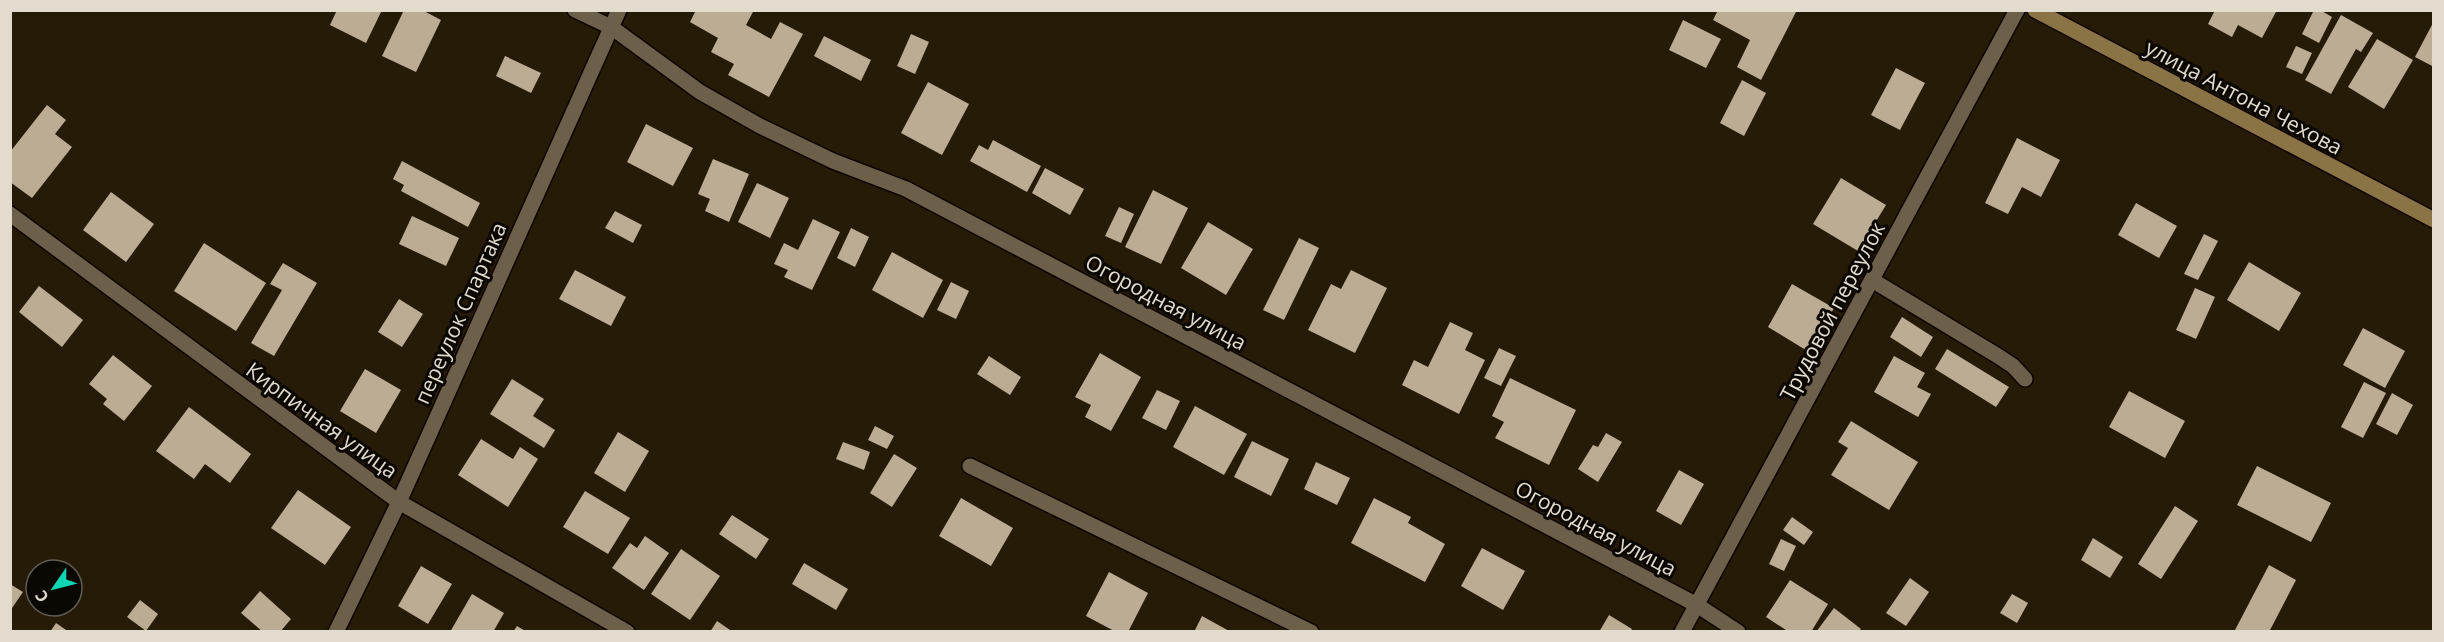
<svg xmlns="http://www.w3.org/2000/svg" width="2444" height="642" viewBox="0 0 2444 642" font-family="'Open Sans',sans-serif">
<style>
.building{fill:#bbac94}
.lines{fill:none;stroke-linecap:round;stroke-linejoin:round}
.lane-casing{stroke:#0f0500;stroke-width:18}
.street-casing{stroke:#0f0500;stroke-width:18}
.secondary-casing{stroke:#0f0500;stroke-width:18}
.lane{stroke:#6d604a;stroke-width:15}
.street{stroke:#6d604a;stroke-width:15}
.secondary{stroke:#8a7446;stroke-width:15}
.labels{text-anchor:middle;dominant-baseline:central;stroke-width:6;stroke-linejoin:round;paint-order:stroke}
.street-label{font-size:21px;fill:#e2dbce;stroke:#0b0702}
</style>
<rect width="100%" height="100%" fill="#261b06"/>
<g class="building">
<path d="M337 10H382L366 43 330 25Z"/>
<path d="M404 10H422L441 20 416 72 382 56Z"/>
<path d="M696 10H754L746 25 771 39 780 22 803 34 769 97 728 75 734 64 711 52 718 38 690 22Z"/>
<path d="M1718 10H1797L1761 80 1737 67 1750 40 1713 20Z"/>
<path d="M2215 10H2277L2262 38 2238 25 2232 37 2208 24Z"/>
<path d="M2314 10H2320L2332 17 2319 43 2302 34Z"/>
<path d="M2341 15 2373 33 2361 52 2356 49 2331 94 2305 80Z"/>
<path d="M1683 20 1721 39 1706 68 1669 50Z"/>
<path d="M2434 21V67L2415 57Z"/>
<path d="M911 34 929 42 915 74 897 66Z"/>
<path d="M824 36 871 60 861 81 814 56Z"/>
<path d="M2377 39 2413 60 2384 109 2348 87Z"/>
<path d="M2296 46 2312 53 2302 74 2286 67Z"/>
<path d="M505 56 541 73 531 93 496 76Z"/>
<path d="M1896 68 1925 83 1900 130 1871 115Z"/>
<path d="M1742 80 1766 93 1744 136 1720 123Z"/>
<path d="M928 82 969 104 942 155 901 133Z"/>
<path d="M47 105 66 120 55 134 72 147 32 198 10 182V152Z"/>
<path d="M646 124 693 148 673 186 627 162Z"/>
<path d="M2017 138 2060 160 2041 197 2022 187 2008 214 1985 203Z"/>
<path d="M993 140 1041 166 1027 192 970 161 979 145 988 150Z"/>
<path d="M713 159 749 174 729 222 705 211 710 199 698 194Z"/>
<path d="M402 161 480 203 468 227 401 191 404 185 393 179Z"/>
<path d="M1045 168 1084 189 1070 215 1032 193Z"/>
<path d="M1841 178 1886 205 1858 251 1813 224Z"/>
<path d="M757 183 789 198 770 238 738 222Z"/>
<path d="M1153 190 1188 208 1161 264 1125 247Z"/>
<path d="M111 192 154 224 126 262 83 230Z"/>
<path d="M2136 203 2177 226 2159 258 2118 235Z"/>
<path d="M1119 207 1134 214 1121 243 1105 236Z"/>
<path d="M615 211 642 225 633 243 605 228Z"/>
<path d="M412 216 459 238 446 266 399 244Z"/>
<path d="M813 219 840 232 812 290 784 277 788 270 774 264 784 243 798 250Z"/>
<path d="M1208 222 1253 249 1226 295 1181 268Z"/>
<path d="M851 228 869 237 855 267 837 258Z"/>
<path d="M2204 234 2218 241 2198 280 2184 274Z"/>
<path d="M1299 238 1319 248 1284 320 1263 310Z"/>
<path d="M204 243 266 283 236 331 174 291Z"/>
<path d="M892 252 943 280 923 318 872 290Z"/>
<path d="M2249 262 2301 293 2279 331 2227 300Z"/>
<path d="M283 263 317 283 274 356 251 343 282 290 270 284Z"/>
<path d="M575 270 626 297 611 326 559 299Z"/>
<path d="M1351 270 1387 288 1355 353 1308 330 1331 284 1341 289Z"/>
<path d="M951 282 969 291 956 319 937 310Z"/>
<path d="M1792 284 1834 308 1809 352 1768 327Z"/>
<path d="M39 286 83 320 62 347 19 312Z"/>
<path d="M2195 288 2215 297 2196 339 2176 330Z"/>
<path d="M399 299 423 314 402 347 378 332Z"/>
<path d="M1902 317 1933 337 1921 357 1890 337Z"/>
<path d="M1450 322 1473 333 1465 350 1485 360 1459 414 1402 385 1414 360 1428 367Z"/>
<path d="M2363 328 2405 351 2385 388 2343 365Z"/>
<path d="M1499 348 1516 356 1501 386 1484 378Z"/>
<path d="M1947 349 2009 387 1996 407 1935 369Z"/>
<path d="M1100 353 1141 377 1111 431 1085 417 1091 405 1075 397Z"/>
<path d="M113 355 152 386 124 421 103 404 107 399 89 384Z"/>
<path d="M989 356 1021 377 1010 395 977 374Z"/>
<path d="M1894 356 1925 373 1917 387 1931 394 1918 417 1874 392Z"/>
<path d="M365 369 401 390 376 433 340 411Z"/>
<path d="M1510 378 1576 410 1549 465 1495 438 1504 422 1492 416Z"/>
<path d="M512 379 544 399 533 416 555 430 544 448 490 414Z"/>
<path d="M2364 382 2386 393 2363 438 2341 427Z"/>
<path d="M1157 390 1180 401 1166 430 1142 418Z"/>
<path d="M2129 391 2185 421 2165 458 2109 427Z"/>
<path d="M2392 393 2413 405 2397 435 2376 424Z"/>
<path d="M1195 406 1247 434 1224 475 1173 447Z"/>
<path d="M189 407 251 454 230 483 205 464 194 479 156 451Z"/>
<path d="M1851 421 1918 462 1889 510 1831 475 1848 448 1838 442Z"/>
<path d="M875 426 894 436 887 449 868 440Z"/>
<path d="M618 432 649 451 625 492 594 473Z"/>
<path d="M1606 433 1622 442 1598 482 1578 469 1593 445 1598 447Z"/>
<path d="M481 439 513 459 520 447 538 459 508 507 458 475Z"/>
<path d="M1252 441 1289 459 1271 496 1234 477Z"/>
<path d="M843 442 870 452 864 470 836 459Z"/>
<path d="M894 454 917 468 892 507 870 493Z"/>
<path d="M1316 462 1350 478 1337 505 1304 489Z"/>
<path d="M2257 466 2331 503 2311 542 2237 505Z"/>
<path d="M1679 470 1704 484 1681 525 1656 511Z"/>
<path d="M298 490 351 527 325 565 271 528Z"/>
<path d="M585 491 630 518 608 554 563 527Z"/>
<path d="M961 498 1013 528 991 566 939 536Z"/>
<path d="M1374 498 1411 517 1408 523 1445 544 1425 582 1351 543Z"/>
<path d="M2175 506 2198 521 2161 579 2138 564Z"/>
<path d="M732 515 769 539 756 559 719 534Z"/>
<path d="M1792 517 1813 532 1804 545 1783 530Z"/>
<path d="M645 536 669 553 644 590 612 568 630 543 637 548Z"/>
<path d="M2093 538 2123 557 2110 578 2081 560Z"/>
<path d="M1781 539 1796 546 1784 571 1769 564Z"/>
<path d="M1482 548 1525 571 1503 610 1461 586Z"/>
<path d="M681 549 720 576 690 620 651 594Z"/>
<path d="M804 563 848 589 836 610 792 584Z"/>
<path d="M2269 565 2296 580 2269 632H2237L2235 630Z"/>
<path d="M421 566 452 584 428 624 398 606Z"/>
<path d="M1109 572 1148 593 1128 632H1116L1086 616Z"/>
<path d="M1910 578 1929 592 1906 626 1886 613Z"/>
<path d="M1790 580 1828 604 1811 632H1789L1766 617Z"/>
<path d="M10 584 23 592 10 611Z"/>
<path d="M260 591 291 619 280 632H263L241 613Z"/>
<path d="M472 594 504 613 493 632H450Z"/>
<path d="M2012 594 2028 603 2017 623 2000 613Z"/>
<path d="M140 600 158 614 146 631 127 617Z"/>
<path d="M1834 608 1861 629 1858 632H1816Z"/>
<path d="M1609 615 1632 629 1630 632H1599Z"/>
<path d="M1202 616 1231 632H1194Z"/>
<path d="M717 621 733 632H710Z"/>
<path d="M56 623 69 632H50Z"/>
<path d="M517 626 527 632H513Z"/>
</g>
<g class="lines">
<g class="lane-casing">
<path id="lane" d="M1872 280 1998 356 2013 366 2025 379"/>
</g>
<g class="street-casing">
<g id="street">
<path d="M575 10 611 27 700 92 760 126 833 161 906 189 1697 605 1738 632"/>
<path d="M10 214 399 502 627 632"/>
<path d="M970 466 1311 632"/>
<path d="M336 632 399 502 619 10"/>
<path d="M1682 632 2017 10"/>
</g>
</g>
<g class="secondary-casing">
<path id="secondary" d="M2035 10 2434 220"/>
</g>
<use href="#lane" class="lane"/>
<use href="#street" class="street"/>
<use href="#secondary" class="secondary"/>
</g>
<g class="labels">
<g class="street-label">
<text transform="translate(2244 97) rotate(28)">улица Антона Чехова</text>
<text transform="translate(1166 302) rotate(28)">Огородная улица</text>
<text transform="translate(1832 311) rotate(-62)">Трудовой переулок</text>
<text transform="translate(460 313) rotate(-66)">переулок Спартака</text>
<text transform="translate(322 420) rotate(36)">Кирпичная улица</text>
<text transform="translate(1596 528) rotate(28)">Огородная улица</text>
</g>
</g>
<rect width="2444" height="642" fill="none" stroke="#e2dbce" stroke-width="24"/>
<g transform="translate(54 588) rotate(235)"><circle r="28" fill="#0b0702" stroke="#615c54" stroke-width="1.5"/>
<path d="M0-4.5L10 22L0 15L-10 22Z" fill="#0ed5b4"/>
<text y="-9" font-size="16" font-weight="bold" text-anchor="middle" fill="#e2dbce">С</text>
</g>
</svg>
